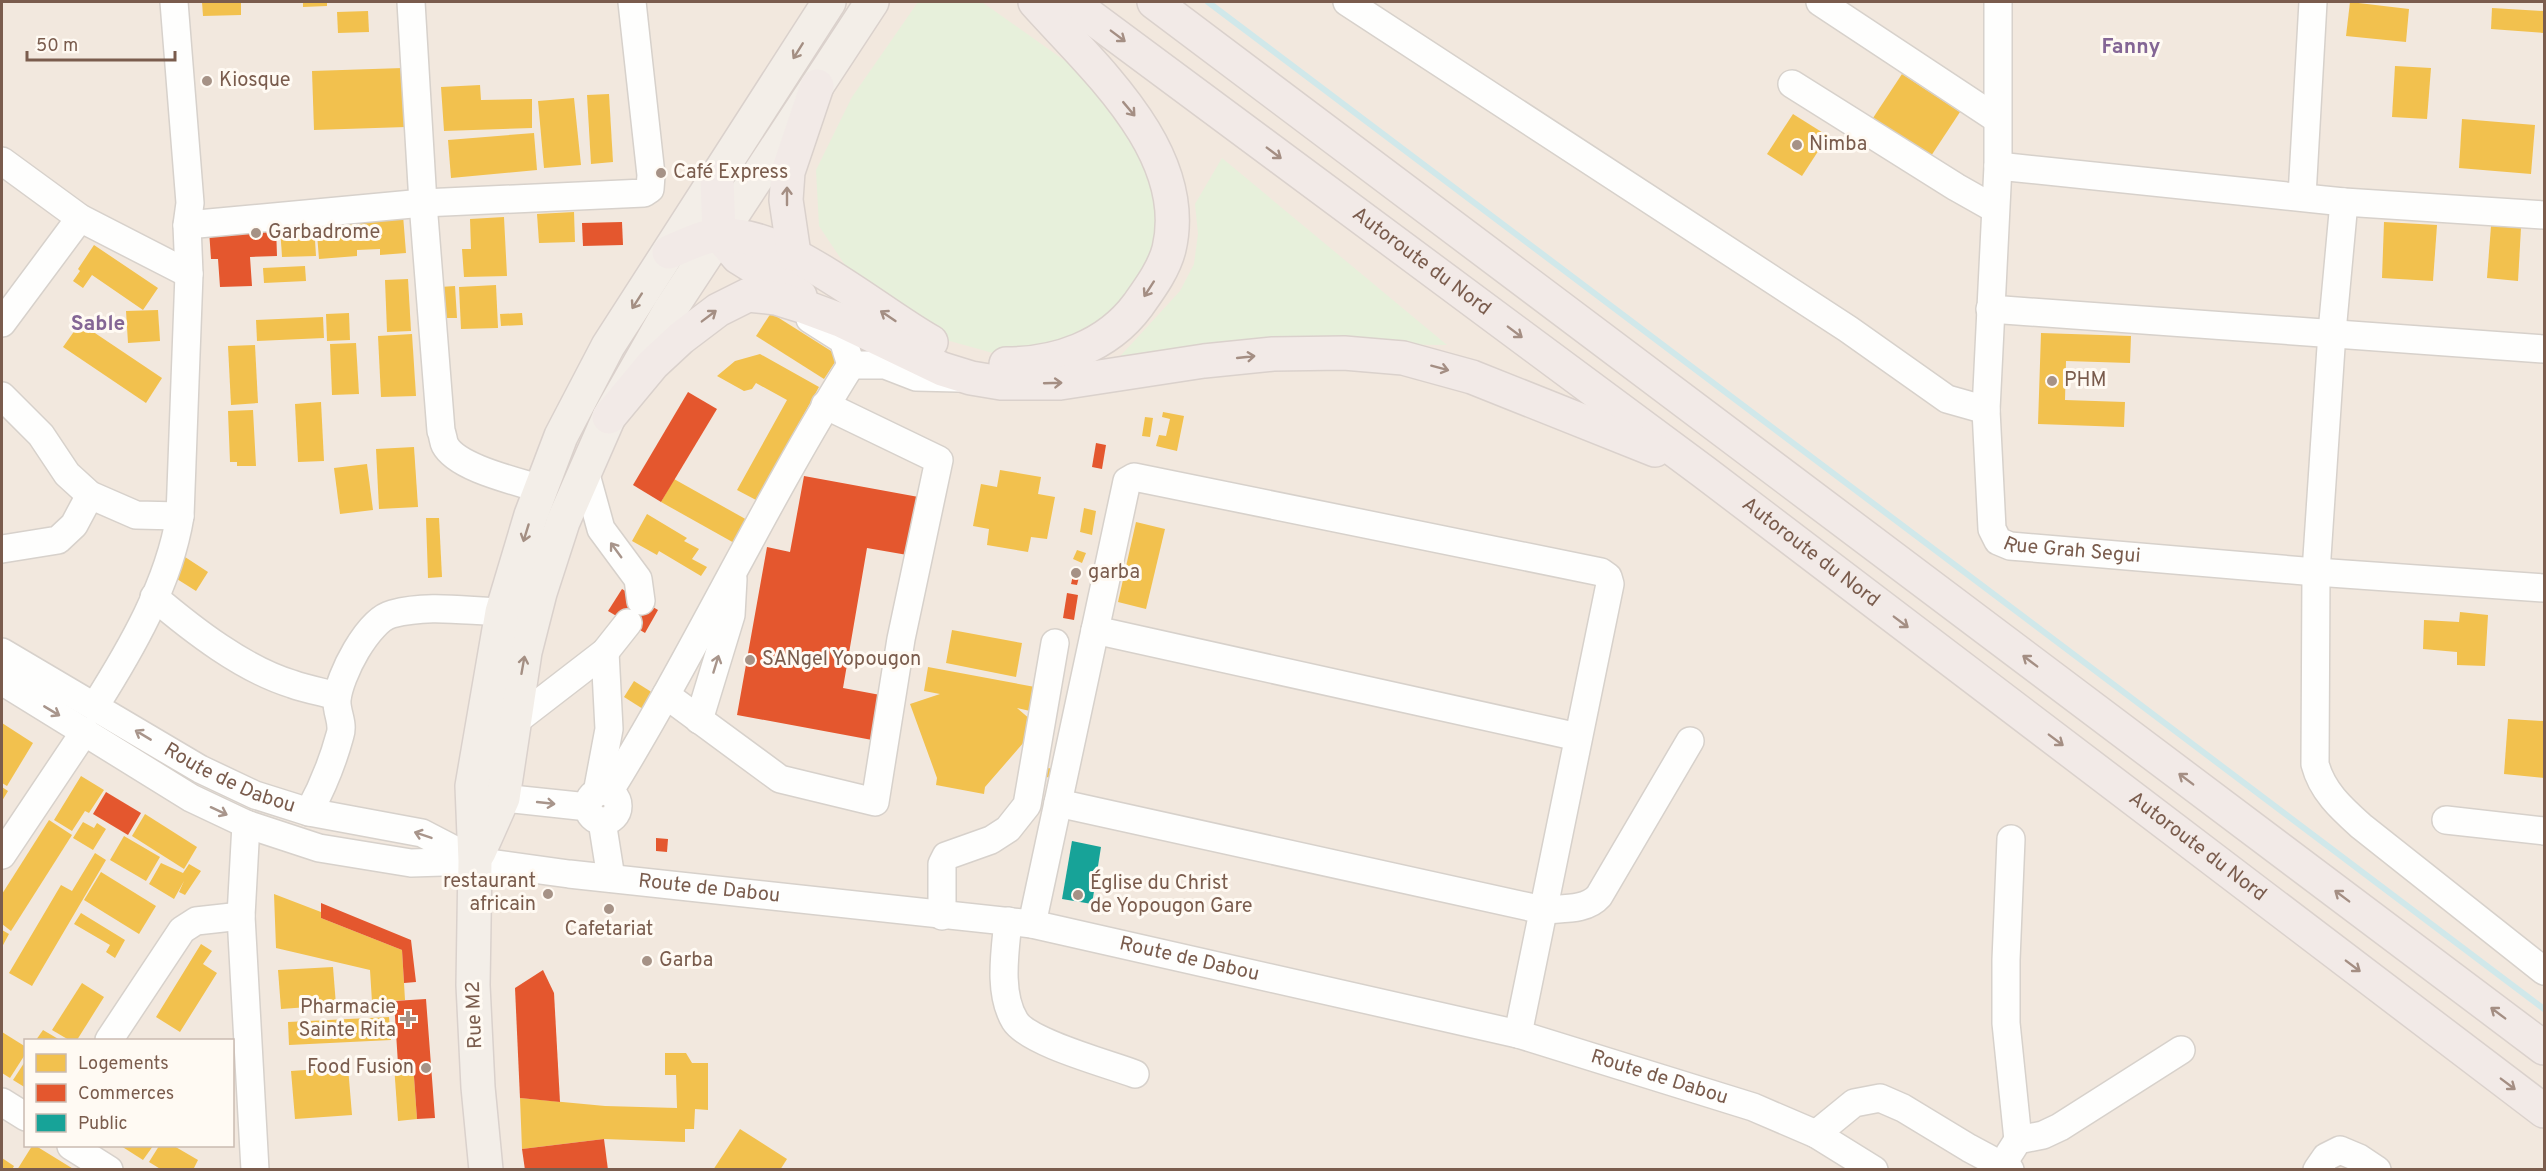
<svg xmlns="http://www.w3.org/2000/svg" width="2546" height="1171" viewBox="0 0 2546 1171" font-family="Overpass,sans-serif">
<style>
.residential{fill:#f2e8de;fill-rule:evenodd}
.green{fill:#e7f0db}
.homes{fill:#f2c14e}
.shops{fill:#e4572e}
.public{fill:#17a398}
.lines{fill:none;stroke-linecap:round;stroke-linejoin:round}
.stream{stroke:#d0e8ea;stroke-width:6}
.minor-casing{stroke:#d7d1cb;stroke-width:30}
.major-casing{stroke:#dad1cc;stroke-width:36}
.highway-casing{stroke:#dad1cc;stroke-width:36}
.minor{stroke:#fefefd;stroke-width:27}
.major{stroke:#f3eee8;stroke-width:33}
.highway{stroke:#f2eae7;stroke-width:33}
.oneway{stroke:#a48e83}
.oneway2{stroke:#a48f83}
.oneway3{stroke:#a8958b}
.poi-dot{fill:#a69286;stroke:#fffaf3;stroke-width:2}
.labels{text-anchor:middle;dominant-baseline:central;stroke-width:6;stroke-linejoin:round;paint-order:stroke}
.poi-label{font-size:20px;fill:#7a5c4d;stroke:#fffaf3;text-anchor:start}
.street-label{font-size:20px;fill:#7a5c4d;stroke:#fffaf3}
.neighbourhood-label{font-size:21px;font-weight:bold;fill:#846695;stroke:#fffaf3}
</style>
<rect width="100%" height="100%" fill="#f9f5f0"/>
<path class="residential" d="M2 2H2544V1169L2 1170ZM26 1040H232V1146H26Z"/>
<g class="green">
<path d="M918 2H982L1092 80 1131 126 1164 221 1125 313 1033 354 993 353 946 340 847 268 819 226 816 170 852 97Z"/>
<path d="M1222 158 1447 345 1328 344 1113 364 1180 291 1194 264 1198 234 1195 204Z"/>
</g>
<g class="homes">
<path d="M202 2H241V15L203 16Z"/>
<path d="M303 2H327V6L303 7Z"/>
<path d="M2350 2 2409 9 2406 42 2346 36Z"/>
<path d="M2492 8 2544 11V33L2491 29Z"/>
<path d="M368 11 369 32 338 33 337 12Z"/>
<path d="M2395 66 2431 68 2427 119 2392 117Z"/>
<path d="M403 68 406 127 314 130 312 71Z"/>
<path d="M1902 74 1960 112 1931 156 1873 118Z"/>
<path d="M480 85 481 100 532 99V128L444 131 441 87Z"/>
<path d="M609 94 613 162 591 164 587 95Z"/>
<path d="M574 98 581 165 544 168 538 101Z"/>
<path d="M1793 114 1828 136 1802 176 1767 154Z"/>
<path d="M2462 119 2535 125 2531 174 2459 168Z"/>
<path d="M534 133 537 170 451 178 448 140Z"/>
<path d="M574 212 575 242 539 243 537 214Z"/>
<path d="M403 215 406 253 380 255V249L357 250V256L319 259 316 221Z"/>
<path d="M504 217 507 276 464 277 462 249H471L470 219Z"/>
<path d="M2384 222 2437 225 2433 281 2382 278Z"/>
<path d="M314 225 316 256 282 257 280 226Z"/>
<path d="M2491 226 2521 228 2518 281 2487 278Z"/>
<path d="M94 245 158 288 143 310 92 275 83 288 73 281 80 271 78 269Z"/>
<path d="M305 266 306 281 264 283 263 268Z"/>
<path d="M408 279 411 331 387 332 385 280Z"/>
<path d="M496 285 498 328 461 329 459 287Z"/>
<path d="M455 286 457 318H442L440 287Z"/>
<path d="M158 310 160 341 128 343 126 311Z"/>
<path d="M349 313 350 340 327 341 326 314Z"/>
<path d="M522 313 523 325 501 326 500 314Z"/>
<path d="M771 313 839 356 824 379 756 336Z"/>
<path d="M323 317 324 338 257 341 256 320Z"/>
<path d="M80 323 162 378 146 403 63 347Z"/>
<path d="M2041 333 2131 336 2130 363 2066 361 2065 400 2125 402 2124 427 2038 424Z"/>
<path d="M412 334 416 396 381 397 378 336Z"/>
<path d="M356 343 359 394 332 395 330 344Z"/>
<path d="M255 345 258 403 231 405 228 346Z"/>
<path d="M760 354 819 387 756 500 737 490 787 400 756 383 752 389 744 391 717 376 735 361Z"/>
<path d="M321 402 324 461 298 462 295 404Z"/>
<path d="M253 410 256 466H237V462H230L228 411Z"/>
<path d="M1163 412 1184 416 1177 451 1156 446 1159 435 1166 436 1170 419 1162 417Z"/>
<path d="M1145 417 1153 418 1150 437 1142 436Z"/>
<path d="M414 447 418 507 379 509 376 449Z"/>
<path d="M367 464 373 510 340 514 334 468Z"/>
<path d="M1000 470 1041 477 1038 494 1055 497 1047 539 1031 537 1028 552 987 545 989 529 973 526 981 484 997 487Z"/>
<path d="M674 479 749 521 736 544 661 502Z"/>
<path d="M1084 508 1096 511 1092 535 1080 532Z"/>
<path d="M647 514 687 538 684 541 699 549 692 559 707 567 701 576 659 551 657 555 632 541Z"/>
<path d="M426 518H439L442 577 428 578Z"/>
<path d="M1136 522 1165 529 1146 609 1118 602Z"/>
<path d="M1077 550 1086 553 1082 563 1073 559Z"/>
<path d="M182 555 208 572 196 591 169 574Z"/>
<path d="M2460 612 2488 615 2485 666 2457 665V652L2423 649 2424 620 2459 622Z"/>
<path d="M952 630 1022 643 1016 677 946 663Z"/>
<path d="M928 667 1035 687 1030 711 1017 708 1038 726 985 787 984 794 936 785 937 778 910 704 940 694 924 691Z"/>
<path d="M634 681 653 693 643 709 624 697Z"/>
<path d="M2508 719 2544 721V778L2504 774Z"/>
<path d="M2 723 33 743 7 786 2 783Z"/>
<path d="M1041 767 1054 769 1053 778 1039 776Z"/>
<path d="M81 776 104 790 89 813 85 811 72 831 54 820Z"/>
<path d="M2 787 8 791 2 801Z"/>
<path d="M145 814 197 847 184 869 132 836Z"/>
<path d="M49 820 72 835 11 931 2 924V894Z"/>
<path d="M83 822 94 828 97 823 106 829 93 850 73 838Z"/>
<path d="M124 836 160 857 146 881 110 860Z"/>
<path d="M95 853 106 860 32 986 9 973 61 885 72 891Z"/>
<path d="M161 863 183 873 189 864 201 871 185 895 179 892 184 881 174 899 149 884Z"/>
<path d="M101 872 156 906 139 934 84 900Z"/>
<path d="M274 894 321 912V918L402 950 405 1000 372 1002 370 970 276 948Z"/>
<path d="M81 913 125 940 115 958 106 952 110 945 74 924Z"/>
<path d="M2 930 9 934 2 947Z"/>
<path d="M201 944 212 951 203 964 217 973 180 1032 156 1017Z"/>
<path d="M333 967 336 1005 281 1009 278 970Z"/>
<path d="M82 983 104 997 77 1040H69L52 1030Z"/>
<path d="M389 1017 391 1040 289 1045 288 1022Z"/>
<path d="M43 1030 60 1040H36Z"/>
<path d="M2 1032 26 1047V1053L10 1078 2 1073Z"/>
<path d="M665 1053H686L692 1063H708V1110L695 1109 694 1129H685V1142L604 1139 522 1149 520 1098 605 1106 677 1108 676 1075H665Z"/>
<path d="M26 1060V1088L13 1080Z"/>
<path d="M413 1063 417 1119 398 1121 394 1065Z"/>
<path d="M348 1067 352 1115 295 1119 291 1071Z"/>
<path d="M740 1129 787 1159 780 1170H713Z"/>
<path d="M32 1146H36L75 1170H17Z"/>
<path d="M121 1146H153L143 1160Z"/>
<path d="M159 1146H174L198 1160 193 1170H162L149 1162Z"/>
<path d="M2 1158 14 1166 12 1170H2Z"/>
</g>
<g class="shops">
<path d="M622 222 623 245 583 246 582 223Z"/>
<path d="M276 227 277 256 250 257 252 286 220 287 218 259H211L209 230Z"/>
<path d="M688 392 717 409 661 502 633 485Z"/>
<path d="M1096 443 1106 445 1102 469 1092 467Z"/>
<path d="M804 476 924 498 913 556 867 548 843 688 891 697 883 742 737 715 767 547 790 552Z"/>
<path d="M1075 567 1081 569 1077 585 1071 584Z"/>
<path d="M622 589 658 610 645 633 608 611Z"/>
<path d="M1067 593 1078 595 1074 620 1063 618Z"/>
<path d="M106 792 141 813 128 835 93 814Z"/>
<path d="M656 838 668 839 667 852 656 851Z"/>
<path d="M321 903 411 940 416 982 404 983 402 950 321 918Z"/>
<path d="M543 970 554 993 560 1102 520 1098 515 988Z"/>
<path d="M426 999 435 1118 417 1119 413 1063 398 1064 394 1001Z"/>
<path d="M604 1139 608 1170H525L522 1149Z"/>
</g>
<path class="public" d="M1072 841 1101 847 1092 904 1062 899Z"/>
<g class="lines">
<path class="stream" d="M1208 2 2544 1009"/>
<g class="minor-casing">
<g id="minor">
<path d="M411 2 423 203 441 431C443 435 443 441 445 445 457 468 516 481 541 489"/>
<path d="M1347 2 1848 329 1947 399 1986 410"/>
<path d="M1820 2 1997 119"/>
<path id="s1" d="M1998 2V166L1986 410 1992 529 1998 541 2010 546 2316 572 2544 588"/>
<path d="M1792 84 1956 187 1995 209"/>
<path d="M2 161 80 218 189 274"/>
<path d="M1998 166 2344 202 2544 215"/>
<path d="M2302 196 2313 2"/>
<path d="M2344 202 2332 332 2316 572 2315 764C2322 791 2341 808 2361 826L2544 971"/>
<path d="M187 225 423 203 644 193 650 189 651 175 632 2"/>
<path d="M1990 309 2544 349"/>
<path d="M810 319 843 340 851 365"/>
<path d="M2 323 80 218"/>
<path d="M851 365H885L916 377 958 378"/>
<path d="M2 396 41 435 67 474 90 495 136 515 180 516"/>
<path d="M585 471 601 529 638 579 641 601"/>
<path d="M2 549 58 540 74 525 90 495"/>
<path d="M154 597C193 630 243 669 292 684 306 689 322 692 337 696"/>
<path d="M1095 630 1578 737"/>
<path id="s2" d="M2 652 200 769 255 795 309 812 422 833 474 860"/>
<path id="s3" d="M2 681 191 798 246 824 319 848 411 863 475 861 569 874 1032 924 1518 1034 1753 1107 1816 1134 1874 1170"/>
<path d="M666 695 780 779 875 802 901 639 939 460 825 405"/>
<path d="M95 706C131 649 169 584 180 516L189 274 187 225 190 203 174 2"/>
<path d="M699 720 731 615 733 579"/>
<path d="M513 723 605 652 628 623"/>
<circle cx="603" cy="806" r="15"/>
<path d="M609 792C695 653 764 503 851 365"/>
<path d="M597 793 609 729 605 652"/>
<path d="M503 798 588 807"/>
<path d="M1058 803 1543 910C1562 908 1586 911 1599 896L1690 741"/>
<path d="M309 812C322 788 333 761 340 735 344 723 336 712 337 700 339 676 368 620 392 614 429 604 465 611 502 612"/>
<path d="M2446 820 2544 831"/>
<path d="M602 821 611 878"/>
<path d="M246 824 241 916 255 1170"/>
<path d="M2011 839 2006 960V1023L2018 1140"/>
<path d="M2 855 85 731"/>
<path d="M942 916V864L946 856 991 840 1008 829 1027 805 1055 643"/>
<path d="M1008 921C1005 952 998 993 1015 1021 1029 1043 1109 1064 1135 1074"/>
<path d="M1032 924 1127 481 1134 477 1601 572 1608 577 1610 584 1518 1034"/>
<path d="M109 1040 182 930 196 921 241 916"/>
<path d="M2 1102 26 1117"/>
<path d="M1816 1134 1854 1103 1880 1098 1903 1108 1969 1148 2010 1170"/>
<path d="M71 1146 109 1170"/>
<path d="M2009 1154 2018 1140 2043 1135 2060 1127 2181 1050"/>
<path d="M2317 1170 2326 1157 2340 1150 2359 1158 2377 1170"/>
</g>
</g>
<g class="major-casing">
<g id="major">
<path d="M479 852 503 798 525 652 540 593 563 522 609 417 670 310 872 2"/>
<path d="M486 1170 478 1087 473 985 475 861 472 786 502 612 531 515 561 436 608 346 829 2"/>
</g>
</g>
<g class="highway-casing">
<g id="highway">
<path id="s4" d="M1071 2 1704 472 2544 1111"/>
<path d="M1154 2 2544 1048"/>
<path d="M717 178 719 235 738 257 800 296"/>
<path d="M669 252C684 246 704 235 721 235 786 232 874 310 931 342"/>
<path d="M794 254 786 200 788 172 817 86"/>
<path d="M1006 364C1056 364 1107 347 1138 305 1150 288 1164 269 1169 249 1192 152 1092 66 1035 2"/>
<path d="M609 417 653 364 681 338 718 310 748 295 776 298 805 307 840 320 942 369 971 378 1001 383H1060L1204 361 1273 354 1344 353 1403 358 1472 377 1655 450"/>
</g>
</g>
<use href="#minor" class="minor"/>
<use href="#major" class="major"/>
<use href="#highway" class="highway"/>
</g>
<defs><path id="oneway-shaft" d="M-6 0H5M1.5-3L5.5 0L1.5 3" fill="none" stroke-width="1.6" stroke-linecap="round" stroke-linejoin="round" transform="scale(1.5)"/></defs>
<g class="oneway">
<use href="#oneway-shaft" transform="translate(1118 36) rotate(37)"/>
<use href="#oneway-shaft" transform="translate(1129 109) rotate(50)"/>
<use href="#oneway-shaft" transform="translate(1274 153) rotate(37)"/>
<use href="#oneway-shaft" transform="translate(787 196) rotate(-90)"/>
<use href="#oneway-shaft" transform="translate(1149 289) rotate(123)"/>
<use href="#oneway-shaft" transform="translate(709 316) rotate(-37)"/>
<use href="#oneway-shaft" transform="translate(888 316) rotate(-146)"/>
<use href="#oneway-shaft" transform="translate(1515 332) rotate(37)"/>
<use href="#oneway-shaft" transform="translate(1246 357) rotate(-6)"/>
<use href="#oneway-shaft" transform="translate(1440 368) rotate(15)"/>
<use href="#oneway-shaft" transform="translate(1053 383) rotate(-2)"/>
<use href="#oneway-shaft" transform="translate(1901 622) rotate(37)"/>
<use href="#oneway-shaft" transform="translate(2030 661) rotate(-143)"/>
<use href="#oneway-shaft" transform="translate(2056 740) rotate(37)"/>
<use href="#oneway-shaft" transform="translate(2186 779) rotate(-143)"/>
<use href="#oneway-shaft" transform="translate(2342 896) rotate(-143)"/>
<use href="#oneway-shaft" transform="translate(2353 966) rotate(37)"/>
<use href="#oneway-shaft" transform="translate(2498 1013) rotate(-143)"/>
<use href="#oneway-shaft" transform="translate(2508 1084) rotate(37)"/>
</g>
<g class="oneway2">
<use href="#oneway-shaft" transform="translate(798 51) rotate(122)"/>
<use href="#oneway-shaft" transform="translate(637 301) rotate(123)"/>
<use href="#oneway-shaft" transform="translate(526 533) rotate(107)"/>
<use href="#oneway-shaft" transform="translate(523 665) rotate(-80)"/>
</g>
<g class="oneway3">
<use href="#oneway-shaft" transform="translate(616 550) rotate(-126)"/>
<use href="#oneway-shaft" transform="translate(716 664) rotate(-73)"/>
<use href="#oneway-shaft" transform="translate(52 711) rotate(31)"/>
<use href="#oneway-shaft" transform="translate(143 735) rotate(-149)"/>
<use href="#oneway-shaft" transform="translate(546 803) rotate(6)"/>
<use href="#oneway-shaft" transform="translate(219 811) rotate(25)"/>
<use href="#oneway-shaft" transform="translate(423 835) rotate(-161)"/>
</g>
<g class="poi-dot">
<circle cx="207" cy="81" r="6"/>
<circle cx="1797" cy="145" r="6"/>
<circle cx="661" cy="173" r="6"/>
<circle cx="256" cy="233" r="6"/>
<circle cx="2052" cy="381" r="6"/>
<circle cx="1076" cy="573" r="6"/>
<circle cx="750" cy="660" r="6"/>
<circle cx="548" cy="894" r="6"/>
<circle cx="1078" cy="895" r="6"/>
<circle cx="609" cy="909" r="6"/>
<circle cx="647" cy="961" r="6"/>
<path d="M405 1010h6v6h6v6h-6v6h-6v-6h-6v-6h6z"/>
<circle cx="426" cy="1068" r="6"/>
</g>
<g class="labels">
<g class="poi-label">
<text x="219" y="81">Kiosque</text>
<text x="1809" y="145">Nimba</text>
<text x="673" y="173">Café Express</text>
<text x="268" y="233">Garbadrome</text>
<text x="2064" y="381">PHM</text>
<text x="1088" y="573">garba</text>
<text x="762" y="660">SANgel Yopougon</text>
<text x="536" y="882" text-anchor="end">restaurant<tspan x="536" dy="23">africain</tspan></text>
<text x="1090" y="884">Église du Christ<tspan x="1090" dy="23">de Yopougon Gare</tspan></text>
<text x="609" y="930" text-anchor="middle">Cafetariat</text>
<text x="659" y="961">Garba</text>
<text x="396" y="1008" text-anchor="end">Pharmacie<tspan x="396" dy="23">Sainte Rita</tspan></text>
<text x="414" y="1068" text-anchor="end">Food Fusion</text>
</g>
<g class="street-label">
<text stroke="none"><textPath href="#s4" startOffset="436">Autoroute du Nord</textPath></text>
<text stroke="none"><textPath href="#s1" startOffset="616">Rue Grah Segui</textPath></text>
<text stroke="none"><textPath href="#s4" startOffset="922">Autoroute du Nord</textPath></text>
<text stroke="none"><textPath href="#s2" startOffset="261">Route de Dabou</textPath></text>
<text stroke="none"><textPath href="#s4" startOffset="1408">Autoroute du Nord</textPath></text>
<text stroke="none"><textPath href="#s3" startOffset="753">Route de Dabou</textPath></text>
<text stroke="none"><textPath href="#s3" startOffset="1239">Route de Dabou</textPath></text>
<text transform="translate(475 1015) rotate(-92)">Rue M2</text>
<text stroke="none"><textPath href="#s3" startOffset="1724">Route de Dabou</textPath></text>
</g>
<g class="neighbourhood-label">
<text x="2131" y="47">Fanny</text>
<text x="98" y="324">Sable</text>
</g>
</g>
<rect width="2546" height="1171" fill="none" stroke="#7a5c4d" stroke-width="6"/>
<rect x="24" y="1039" width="210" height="108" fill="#fffaf3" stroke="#cabbb1" stroke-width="1.5"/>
<rect x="36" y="1054" width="30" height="18" fill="#f2c14e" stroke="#cabbb1" stroke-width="1.5"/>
<text x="78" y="1069" font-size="18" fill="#7a5c4d">Logements</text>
<rect x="36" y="1084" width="30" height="18" fill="#e4572e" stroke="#cabbb1" stroke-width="1.5"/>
<text x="78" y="1099" font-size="18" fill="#7a5c4d">Commerces</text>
<rect x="36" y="1114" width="30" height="18" fill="#17a398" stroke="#cabbb1" stroke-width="1.5"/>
<text x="78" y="1129" font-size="18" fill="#7a5c4d">Public</text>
<path d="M27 51v9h148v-9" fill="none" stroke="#7a5c4d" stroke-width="3"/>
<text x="36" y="51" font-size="18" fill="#7a5c4d" stroke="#fffaf3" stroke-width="4.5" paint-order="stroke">50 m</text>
</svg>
